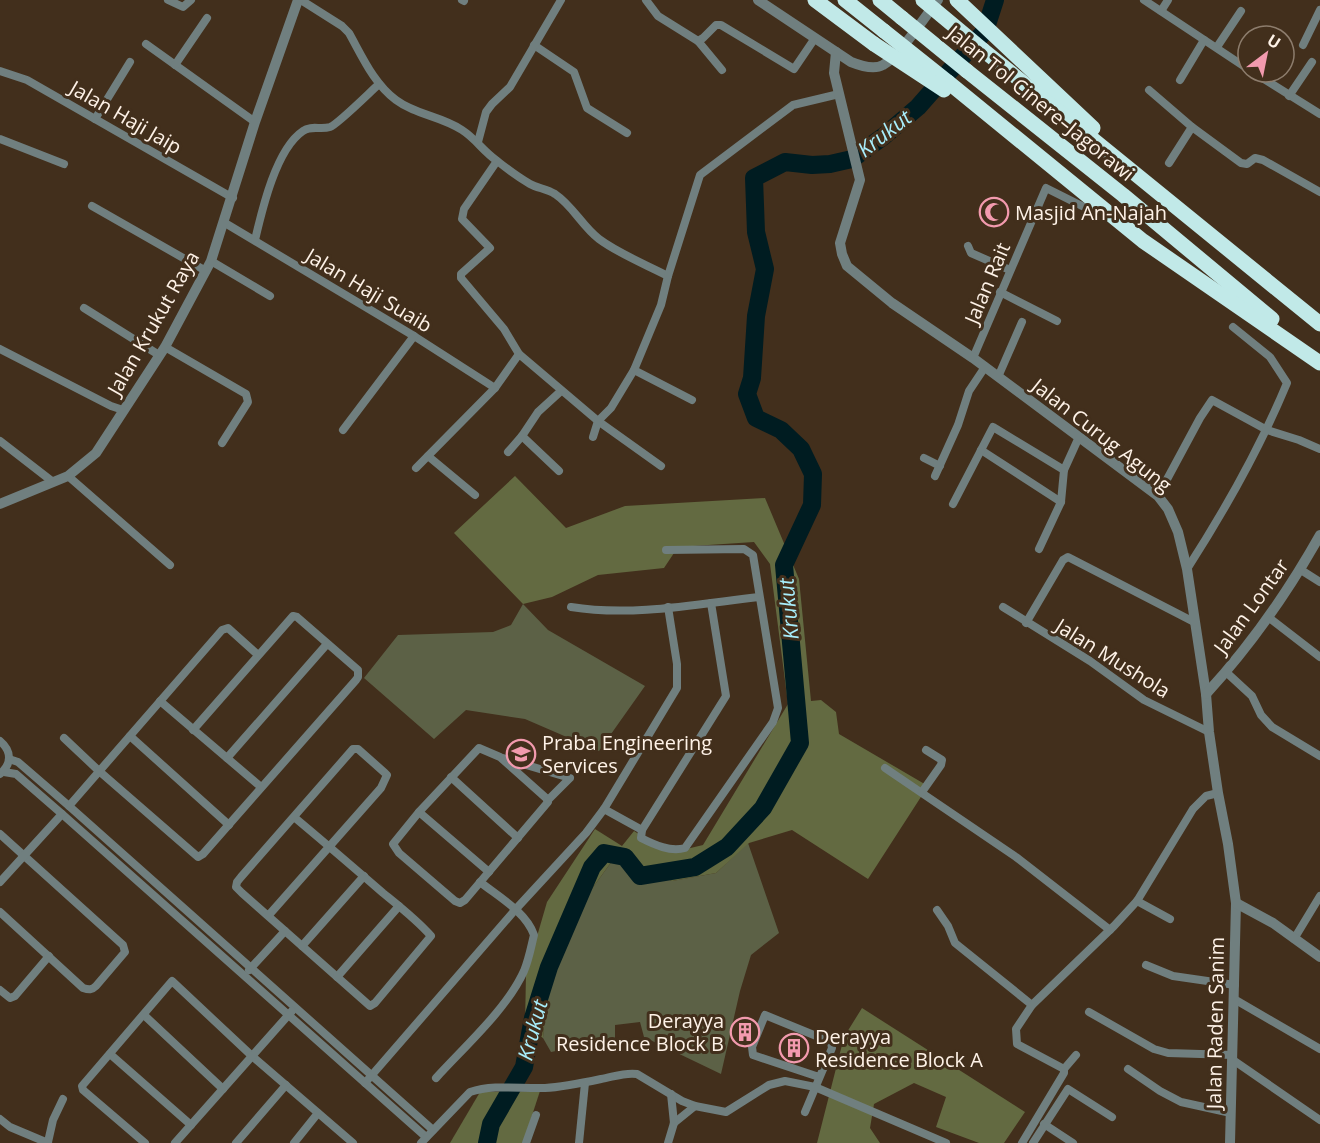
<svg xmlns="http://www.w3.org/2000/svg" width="1320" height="1143" viewBox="0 0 1320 1143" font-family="'Open Sans',sans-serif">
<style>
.green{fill:#5c6146}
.forest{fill:#636a41}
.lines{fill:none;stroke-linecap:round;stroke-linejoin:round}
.river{stroke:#001c21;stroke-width:18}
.minor{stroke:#707f7f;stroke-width:8}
.tertiary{stroke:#707f7f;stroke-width:10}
.motorway{stroke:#c1e9e8;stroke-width:15}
.motorway-bridge{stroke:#c1e9e8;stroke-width:15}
.labels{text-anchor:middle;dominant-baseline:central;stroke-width:6;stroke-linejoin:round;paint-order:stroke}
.street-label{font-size:20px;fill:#fef2e7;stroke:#422f1c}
.poi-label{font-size:20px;fill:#fef2e7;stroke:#422f1c;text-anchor:start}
.water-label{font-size:21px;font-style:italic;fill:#a8eefc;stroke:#422f1c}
</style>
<rect width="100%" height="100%" fill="#422f1c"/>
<g class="green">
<path d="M523 604 548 630 645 686 599 751 525 719 466 710 434 739 364 678 398 635 493 632 511 625Z"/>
<path d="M748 843 779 933 751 955 740 991 721 1074 644 1037 640 1022 615 1025V1039L551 1052 543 1038 547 992 591 890 615 857 672 881 716 873Z"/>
</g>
<g class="forest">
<path d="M515 476 566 528 625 506 765 498 799 579 811 701 821 700 836 712 839 734 928 786 868 879 792 830 749 843 716 873 672 881 615 857 591 890 547 992 543 1038 525 1026 526 974 547 902 595 829 622 846 634 831 657 846 678 851 703 845 788 704 770 564 754 542 678 547 664 568 598 575 552 597 523 604 454 533Z"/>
<path d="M862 1008 1025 1112 1004 1143H979L936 1127 946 1097 914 1083 874 1104 870 1128 880 1143H817L844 1037Z"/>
<path d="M540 1091 523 1143H450L480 1092Z"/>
</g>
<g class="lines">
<path class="river" d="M487 1143 491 1124 524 1067 533 1018 549 967 592 867 604 853 625 857 640 876 695 867 727 847 763 808 800 743 784 565 812 505 813 474 801 449 781 430 756 418 747 394 752 378 756 316 765 269 756 232 754 178 785 162 812 165 830 164 852 159 884 136 918 107 985 31 995 0"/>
<g class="minor">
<path d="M168 0 183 7 191 0"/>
<path d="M301 0 342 26 349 33C362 56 374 84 396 100 416 115 441 116 462 130 476 139 483 151 496 160 506 168 518 177 530 184 537 188 547 189 555 194 573 206 582 226 599 239 619 254 647 265 668 276"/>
<path d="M462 0 464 1"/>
<path d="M646 0 658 16 698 41 703 38 716 25H721L794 69 815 38"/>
<path d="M1144 0 1248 69"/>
<path d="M1161 11 1168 0"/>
<path d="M698 41 722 70"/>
<path d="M146 44 255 122"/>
<path d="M534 45 574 72 587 108 627 133"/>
<path d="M1303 45 1320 10"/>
<path d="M1217 47 1241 11"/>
<path d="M175 65 207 18"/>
<path d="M0 71 27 80 233 198"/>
<path d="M1253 72 1320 114"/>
<path d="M1180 80 1204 40"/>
<path d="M1149 90 1192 127 1241 163 1247 164 1255 158 1263 160 1320 192"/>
<path d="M1289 96 1312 62"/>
<path d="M95 119 130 62"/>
<path d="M0 139 64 164"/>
<path d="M478 142 486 112 492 104 510 87 561 0"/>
<path d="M497 161 464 209 462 219 490 248 461 274V278L504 329 519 354"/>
<path d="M1169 163 1192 127"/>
<path d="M92 206 206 271"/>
<path d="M225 223 414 336 495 388"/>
<path d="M255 240C262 210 276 149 303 131 311 125 321 130 330 127 338 124 370 92 379 84"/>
<path d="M968 246 971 253 1010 270"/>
<path d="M211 261 270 296"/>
<path d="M1000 292 1057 321"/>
<path d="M84 308 159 355"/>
<path d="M165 347 246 394 248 402 222 443"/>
<path d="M0 349 111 406 123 410"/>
<path d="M973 358 1046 188 1102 216"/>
<path d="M634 370 692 400"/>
<path d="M998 377 1022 322"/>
<path d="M343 430 414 336"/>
<path d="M522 436 559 471"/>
<path d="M593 437 598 421 661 466"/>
<path d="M0 441 53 482"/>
<path d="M981 450 1061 502"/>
<path d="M508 452 522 436 538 412 561 391"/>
<path d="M428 456 475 495"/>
<path d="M924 458 940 466"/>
<path d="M416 468 495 388 519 354 598 421 611 408 634 370 661 305 668 276 700 175 793 105 839 94"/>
<path d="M1064 470 1079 437"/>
<path d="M68 476 170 565"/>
<path d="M935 476 958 425 969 391 985 367"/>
<path d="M1158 496 1200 418 1212 400 1267 430 1299 440 1320 449"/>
<path d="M953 504 993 427 1064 470 1061 502 1039 549"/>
<path d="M666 550 744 549 753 555 778 708 773 722 685 848C670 852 655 845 641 838L642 830 726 696 711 603"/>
<path d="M1187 569C1225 510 1260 448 1287 383L1270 357 1233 327"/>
<path d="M1301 570 1320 582"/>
<path d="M571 607C632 617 698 604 759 597"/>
<path d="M1003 607 1090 661 1144 700 1209 732"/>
<path d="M1268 617 1320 657"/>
<path d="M1026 623 1063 560 1068 557 1194 622"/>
<path d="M1226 672 1252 696 1261 715 1272 727 1320 756"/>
<path d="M160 701 261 787"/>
<path d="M130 736 229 825"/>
<path d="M64 738 99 771 198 857 203 854 356 680 358 677V670L297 617 293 616 193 730"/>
<path d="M0 741C12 751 12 764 0 774"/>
<path d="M479 748 500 757 546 798 548 802 465 900 460 903 455 901 399 853 393 844 419 812Z"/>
<path d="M227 758 327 644"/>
<path d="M503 758 570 778 548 800"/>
<path d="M9 759 18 762 69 806 433 1130"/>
<path d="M885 768 1016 857 1110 930"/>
<path d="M4 772 16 774 62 814 426 1137"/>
<path d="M451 777 518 838"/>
<path d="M922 792 941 765 942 760 926 750"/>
<path d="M69 806 222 630 228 628 257 654"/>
<path d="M604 809 642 830"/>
<path d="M419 812 489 872"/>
<path d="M0 834 123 945 125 952 96 986C92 990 89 990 83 988L0 912"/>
<path d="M0 882 62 814"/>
<path d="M1137 901 1170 919"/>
<path d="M937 910 948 926 955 943 1032 1005"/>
<path d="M268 916 381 788 387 775 385 773 358 749H353L241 877 237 882 236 887 242 893 370 1006 375 1003 431 936C417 920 399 906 383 893 353 867 324 842 294 817"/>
<path d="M1294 939 1320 896"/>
<path d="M302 946 364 876"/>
<path d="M1146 965 1173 976 1235 985"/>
<path d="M249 970 285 931"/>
<path d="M337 977 399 906"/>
<path d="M0 990 10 998 15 996 49 956"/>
<path d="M1234 999 1320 1049"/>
<path d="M1089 1012 1154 1049 1168 1053 1233 1055"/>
<path d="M144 1015 223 1089"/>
<path d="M110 1054 191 1125"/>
<path d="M1233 1060 1320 1120"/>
<path d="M1064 1069 1017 1044 1016 1029 1032 1005 1114 926 1137 901 1193 809 1206 796 1218 793"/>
<path d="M1128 1069 1160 1091 1181 1102 1231 1113"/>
<path d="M436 1078C464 1047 507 1009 524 971 529 959 531 947 534 935 526 912 499 897 480 882"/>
<path d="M365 1083 515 910 586 833 604 809 677 688V664L668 607"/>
<path d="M805 1112 832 1048 831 1042 765 1015 752 1047 753 1055 819 1077"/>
<path d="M0 1119 10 1127 48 1143"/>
<path d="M674 1123 695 1106"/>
<path d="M1044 1124 1073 1143"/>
<path d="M48 1142 53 1120 63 1099"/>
<path d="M145 1143 83 1090 82 1086 172 981 252 1056 353 1143"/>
<path d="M175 1143 292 1011"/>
<path d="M236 1143 286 1085"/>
<path d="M294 1143 318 1113"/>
<path d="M421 1143 470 1092C494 1084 521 1089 545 1088 563 1087 582 1083 601 1079 613 1077 625 1072 637 1074L682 1101 695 1106 726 1112 769 1085 785 1081 815 1087 946 1143"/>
<path d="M526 1143 536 1115"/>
<path d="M579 1143 585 1083"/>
<path d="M668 1143 674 1123 671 1094"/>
<path d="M1022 1143 1064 1073V1069L1076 1055"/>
<path d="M1033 1143 1068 1089 1112 1117"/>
</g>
<g class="tertiary">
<path d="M758 0 851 62C861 66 874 70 883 65 899 57 926 15 938 0"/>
<path d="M836 52 834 73 860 180 840 243 842 254 847 266 892 303 973 358 1158 496 1168 509 1178 532 1187 569 1206 694 1209 732 1218 793 1228 844 1236 903 1230 1143"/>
<path d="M0 504 68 476 96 453 165 347 211 261 255 122 298 0"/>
<path d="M1206 694C1250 646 1288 592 1320 535"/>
<path d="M1236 903 1273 923 1320 957"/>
</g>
<g class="motorway">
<path d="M815 0 874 44"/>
<path d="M845 0 884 31"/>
<path d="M880 0 902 18"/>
<path d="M957 0 1093 128"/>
<path d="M983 50 1320 324"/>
<path d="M967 71 1123 195 1272 319"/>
<path d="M948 82 1143 241 1320 363"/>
</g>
<g class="motorway-bridge">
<path d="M923 0 983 50"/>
<path d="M902 18 967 71"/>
<path d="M884 31 948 82"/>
<path d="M874 44 944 90"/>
</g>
</g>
<defs>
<g id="mosque-ring" transform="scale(1.5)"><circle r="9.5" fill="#422f1c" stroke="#f29aae" stroke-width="1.5"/><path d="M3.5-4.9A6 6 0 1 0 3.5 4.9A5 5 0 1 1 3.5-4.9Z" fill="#f29aae"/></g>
<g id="university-ring" transform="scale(1.5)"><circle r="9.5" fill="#422f1c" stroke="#f29aae" stroke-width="1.5"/><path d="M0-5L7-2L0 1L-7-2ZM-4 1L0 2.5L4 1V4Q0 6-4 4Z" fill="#f29aae"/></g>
<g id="building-ring" transform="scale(1.5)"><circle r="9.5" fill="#422f1c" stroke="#f29aae" stroke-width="1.5"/><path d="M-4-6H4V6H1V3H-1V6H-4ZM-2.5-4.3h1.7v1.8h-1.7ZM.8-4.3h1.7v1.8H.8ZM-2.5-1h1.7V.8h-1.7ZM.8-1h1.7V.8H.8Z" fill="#f29aae"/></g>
</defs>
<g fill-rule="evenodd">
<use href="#mosque-ring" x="994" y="212"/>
<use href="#university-ring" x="521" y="754"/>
<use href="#building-ring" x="745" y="1032"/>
<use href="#building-ring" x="794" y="1048"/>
</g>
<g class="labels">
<g class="street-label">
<text transform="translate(1041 103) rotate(39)">Jalan Tol Cinere–Jagorawi</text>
<text transform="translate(126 117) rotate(30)">Jalan Haji Jaip</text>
<text transform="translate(987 283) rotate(-67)">Jalan Rait</text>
<text transform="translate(369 290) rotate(31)">Jalan Haji Suaib</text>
<text transform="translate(153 323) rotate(-60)">Jalan Krukut Raya</text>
<text transform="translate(1102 435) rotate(38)">Jalan Curug Agung</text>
<text transform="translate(1251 606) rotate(-54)">Jalan Lontar</text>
<text transform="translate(1113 658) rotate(32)">Jalan Mushola</text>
<text transform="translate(1215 1023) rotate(-89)">Jalan Raden Sanim</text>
</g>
<g class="poi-label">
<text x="1015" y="212">Masjid An-Najah</text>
<text x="542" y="742">Praba Engineering<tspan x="542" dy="23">Services</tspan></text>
<text x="724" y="1020" text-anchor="end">Derayya<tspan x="724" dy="23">Residence Block B</tspan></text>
<text x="815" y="1036">Derayya<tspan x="815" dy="23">Residence Block A</tspan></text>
</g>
<g class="water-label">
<text transform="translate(884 133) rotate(-38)">Krukut</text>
<text transform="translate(788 609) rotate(-95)">Krukut</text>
<text transform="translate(532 1030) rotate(-75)">Krukut</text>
</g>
</g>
<g transform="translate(1266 54) rotate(32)"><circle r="28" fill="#422f1c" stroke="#8d7d6d" stroke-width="1.5"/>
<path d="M0-4.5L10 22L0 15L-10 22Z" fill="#f29aae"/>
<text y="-9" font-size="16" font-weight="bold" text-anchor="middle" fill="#fef2e7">U</text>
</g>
</svg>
